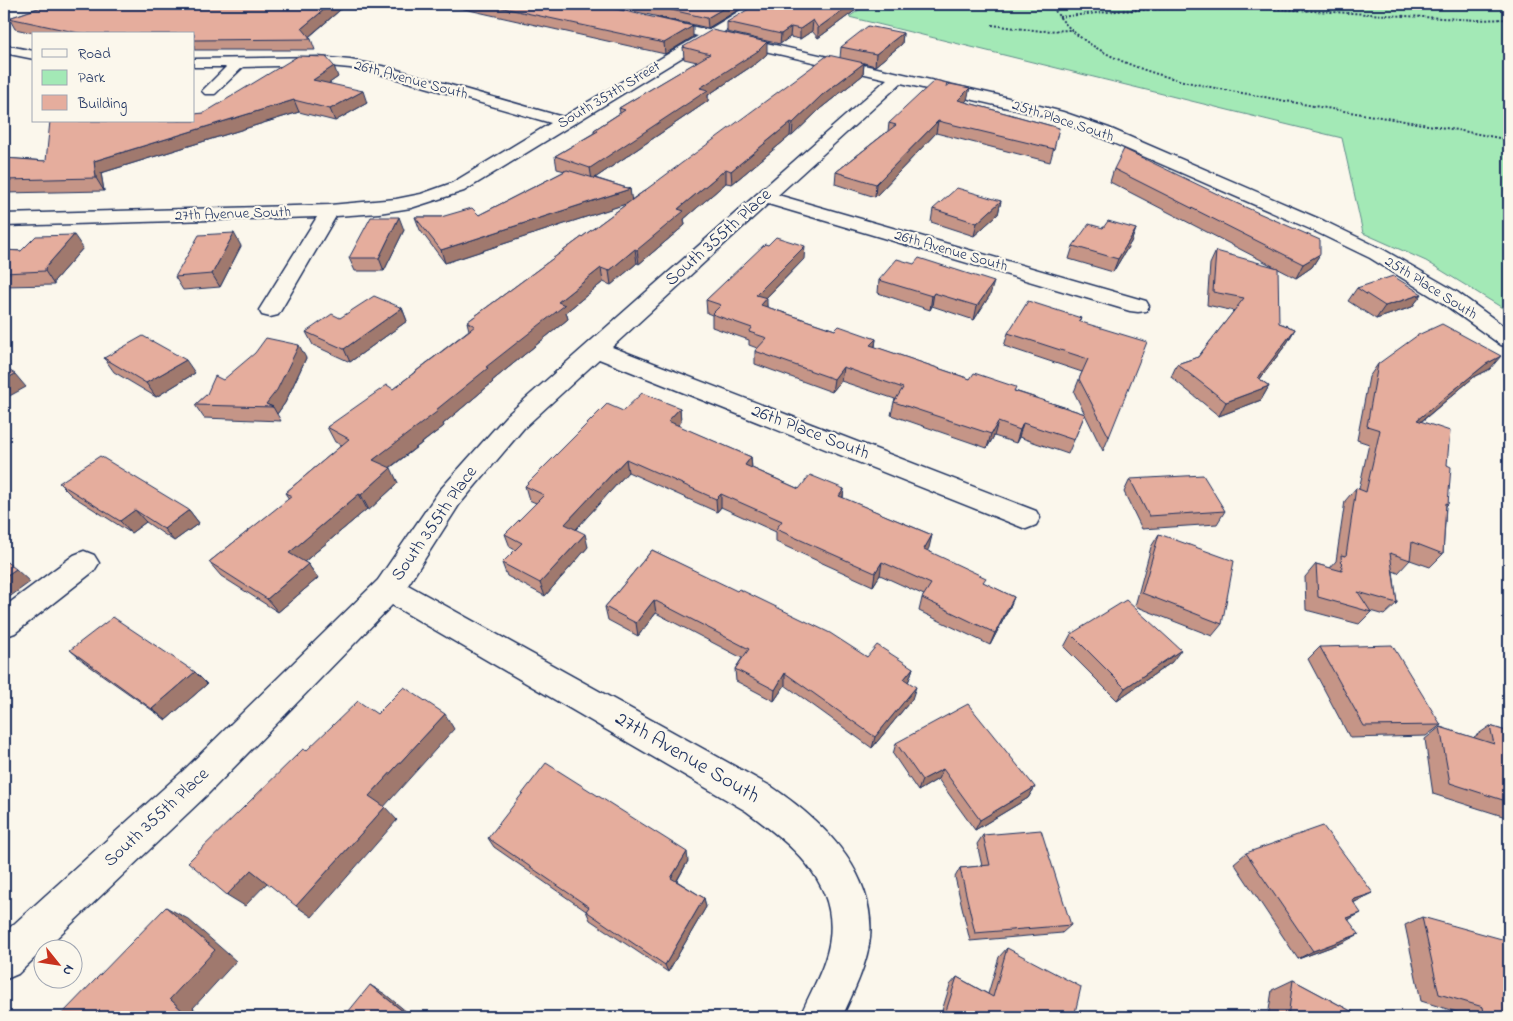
<svg xmlns="http://www.w3.org/2000/svg" width="1513" height="1021" viewBox="0 0 1513 1021" font-family="'Indie Flower',sans-serif">
<style>
.green{fill:#a3e9b6;stroke:#5f8c8a}
.lines{fill:none;stroke-linecap:round;stroke-linejoin:round}
.minor-casing{stroke:#1b2f5e;stroke-width:3}
.path{stroke:#1b2f5e;stroke-width:2;stroke-dasharray:2 2;stroke-linecap:butt}
.minor{fill:#fbf7ec;fill-rule:evenodd}
.wall{fill:#c59587;stroke:#1b2f5e}
.shaded-wall{fill:#a0796e;stroke:#1b2f5e}
.building{fill:#e5ad9d;stroke:#1b2f5e}
.labels{text-anchor:middle;dominant-baseline:central;stroke-width:4.5;stroke-linejoin:round;paint-order:stroke}
.far-street-label{font-size:15px;fill:#1b2f5e;stroke:#fbf7ec}
.street-label{font-size:18px;fill:#1b2f5e;stroke:#fbf7ec}
.near-street-label{font-size:21px;fill:#1b2f5e;stroke:#fbf7ec}
</style>
<rect width="100%" height="100%" fill="#fbf7ec"/>
<filter id="ink" filterUnits="userSpaceOnUse"><feTurbulence type="fractalNoise" baseFrequency=".02" numOctaves="2"/><feDisplacementMap in="SourceGraphic" scale="10" xChannelSelector="R" yChannelSelector="G"/><feConvolveMatrix kernelMatrix="1 2 1 2 8 2 1 2 1" color-interpolation-filters="sRGB"/></filter>
<g filter="url(#ink)">
<path class="green" d="M867 4H1509V312L1426 261 1363 233 1342 138 849 17Z"/>
<g class="lines">
<g class="minor-casing">
<g id="minor">
<path d="M751 4H766L722 33 997 95 1063 112 1109 128 1324 221 1384 250 1457 292 1509 330V347L1501 345 1441 302 1370 258 1310 229 1097 136 1051 118 901 83 778 195 1146 301 1149 306 1146 311 1138 312 1130 311 768 204 612 347 1036 511 1040 518 1036 525 1026 529 1016 525 599 359 524 428 459 505 408 585 772 787C822 821 876 871 870 938 867 965 853 993 842 1017H800C810 992 827 966 830 938 837 879 789 843 746 811L392 605 208 794 46 948H42V951L18 974 4 980V933L184 770 378 580 439 491 506 416 887 79 712 39 464 191 411 208 379 213 336 216 281 310 278 315 270 317 262 315 259 310 317 217 4 226V214L330 205 396 199 421 194 452 183 551 123 380 74 350 68 318 65 243 67 215 94H205L202 91 226 67H194V59L318 57 350 60 387 67 563 117 698 36 651 25 649 22 651 19 656 18 708 30Z"/>
<path d="M4 45 34 51V59L4 53Z"/>
<path d="M84 551 94 555 99 563 94 571 15 633 4 637V607L74 555Z"/>
</g>
</g>
<g class="path">
<path d="M1051 4C1066 32 1095 49 1124 62 1166 80 1214 88 1259 96 1342 112 1426 123 1509 140"/>
<path d="M1059 17 1116 11 1223 6 1478 20 1509 19"/>
<path d="M992 25 1041 31 1071 30"/>
</g>
<use href="#minor" class="minor"/>
</g>
<g class="wall">
<path d="M50 4H347L309 37 311 39 315 50H194V34H38L15 29 9 18Z"/>
<path d="M442 4H593L693 37 665 54Z"/>
<path d="M601 4H748L708 28Z"/>
<path d="M864 4 818 38 812 31 800 39 790 37 780 44 727 32V22Z"/>
<path d="M903 33 902 44 875 66 864 63 863 75 821 108 792 136H790L732 184 726 183 684 219 685 225 639 264 637 263 611 285 603 282 566 312 568 319 492 381 493 382 443 424 444 426 390 468 398 483 369 510 367 509 304 562 308 564 318 578 278 612 221 576 209 562 289 499 285 493 342 445 335 442 327 427 393 389 469 330 467 322 628 203 445 263 420 230 415 217H441L479 215 565 171 557 169 555 156 594 133V130L620 113 619 108 697 62 684 59 683 47 767 54 758 62 708 95V101L595 178 630 189 631 200 840 58 841 47Z"/>
<path d="M338 77 329 83 367 103 335 121 299 112 101 173 104 191 4 193V158L46 161 204 113Z"/>
<path d="M946 86 967 100 965 102 1059 128 1050 162 936 133 875 197 835 184 836 172 888 131 889 123Z"/>
<path d="M1114 169 1236 203 1320 254 1312 267 1296 278 1110 182Z"/>
<path d="M1001 201 998 214 974 236 931 222 933 209Z"/>
<path d="M1103 228 1136 229 1131 242 1113 272 1069 259 1073 246Z"/>
<path d="M404 230 384 271H355L349 258Z"/>
<path d="M768 245 804 259 766 298 767 307 835 330 876 339 875 347 970 379 1015 391 1085 414 1068 454 1019 437 1016 443 994 436 987 448 891 415 894 402 895 399 841 381 832 392 755 364V351L757 348 749 345V340L712 327V315L707 313 706 300Z"/>
<path d="M241 246 220 287 183 290 175 277Z"/>
<path d="M83 248 54 281V285L4 286V250L21 251Z"/>
<path d="M1216 251 1279 323 1295 329 1287 343 1260 379 1269 386 1261 400 1219 416 1171 377 1177 364 1198 357 1234 311 1207 305 1210 264Z"/>
<path d="M879 280 990 295 974 320 932 306 930 310 878 293Z"/>
<path d="M1357 288 1422 294 1412 307 1376 319 1348 301Z"/>
<path d="M402 308 407 321 350 362 313 345 306 332 340 318Z"/>
<path d="M1081 318 1079 322 1109 437 1103 451 1074 392 1082 372 1004 346 1008 333Z"/>
<path d="M104 358 195 373 156 397 114 372Z"/>
<path d="M306 358 285 403 277 414 281 421 204 418 195 405 223 380Z"/>
<path d="M1378 364 1490 369 1474 377 1421 422 1447 465 1448 504 1446 506 1443 554 1430 567 1410 560 1398 573 1393 571 1397 603 1384 615 1370 611 1371 612 1359 624 1306 610 1305 577 1316 564 1330 568 1336 561 1345 501 1356 488 1359 489 1369 444 1357 440 1369 377Z"/>
<path d="M680 408 681 422 678 426 751 457 752 468 799 489H844L843 498 932 535 927 551 984 583 1014 597 1009 609 990 645 919 611 922 598 924 595 880 575 873 586 776 542V532L721 507 717 512 628 472 575 530 588 547 545 596 507 576 502 563 515 550 510 547 505 534 536 503 529 500 525 486 623 411Z"/>
<path d="M1130 479 1225 511 1217 524 1142 529 1124 492Z"/>
<path d="M59 483 189 510 199 523 174 541 146 522 131 533 71 495Z"/>
<path d="M1159 534 1222 624 1212 636 1135 606 1151 547Z"/>
<path d="M652 550 867 657 913 668 909 680 908 682 912 699 872 748 785 685 774 701 736 681 735 669 742 658 656 613 638 636 608 620 605 607Z"/>
<path d="M1071 634 1172 662 1117 700 1064 647Z"/>
<path d="M1320 647 1441 725 1426 736 1350 738 1308 659Z"/>
<path d="M70 650 207 684 166 720 84 662Z"/>
<path d="M1490 726 1509 732V818L1433 794 1425 739 1440 727 1474 738V737Z"/>
<path d="M896 743 1035 787 1028 798 975 830 938 779 918 791 893 754Z"/>
<path d="M983 835 1071 925 1062 933 970 941 955 877 960 868 982 866 977 844Z"/>
<path d="M488 838 688 861 677 881 704 898 706 907 668 972 590 920 586 911 494 847Z"/>
<path d="M1246 853 1357 901 1353 903 1344 942 1298 959 1234 863Z"/>
<path d="M1422 917 1509 1017H1464L1463 1014 1421 1001 1405 925Z"/>
<path d="M1007 948 1074 1017H940L950 985 957 977 988 994 999 957Z"/>
<path d="M1293 980 1362 1017H1268L1272 990Z"/>
</g>
<g class="shaded-wall">
<path d="M331 4H347L306 39 302 28Z"/>
<path d="M731 4H748L708 28 707 18Z"/>
<path d="M851 4H864L818 38V28Z"/>
<path d="M813 20 812 31 800 39V29Z"/>
<path d="M693 26V37L665 54 664 43Z"/>
<path d="M791 27 790 37 780 44 781 34Z"/>
<path d="M903 33 902 44 875 66 876 54Z"/>
<path d="M767 42V54L758 62 708 95V101L592 180 590 168 700 88Z"/>
<path d="M864 63 863 75 821 108 792 136 793 123 822 95Z"/>
<path d="M334 66 338 77 318 91 313 80Z"/>
<path d="M970 88 967 100 956 112 958 100Z"/>
<path d="M363 91 367 103 335 121 330 109Z"/>
<path d="M294 100 299 112 101 173 104 191 96 178 94 161Z"/>
<path d="M938 121 936 133 875 197 876 184Z"/>
<path d="M791 122 790 136 732 184 731 171Z"/>
<path d="M726 169V183L684 219 685 225 639 264 637 250 678 209Z"/>
<path d="M630 189 632 202 445 263 441 250Z"/>
<path d="M1001 201 998 214 974 236 977 223Z"/>
<path d="M399 217 404 230 384 271 379 258Z"/>
<path d="M1136 229 1131 242 1113 272 1118 259Z"/>
<path d="M234 233 241 246 220 287 212 274Z"/>
<path d="M74 235 83 248 54 281V285L45 271V268Z"/>
<path d="M805 246 804 259 756 308V295Z"/>
<path d="M635 249 637 263 611 285 609 271Z"/>
<path d="M1320 254 1312 267 1296 278 1303 264Z"/>
<path d="M601 268 603 282 566 312 568 319 492 381 493 382 443 424 444 426 380 475 373 460 436 410 558 302Z"/>
<path d="M994 282 990 295 974 320 977 306Z"/>
<path d="M934 293 932 306 930 310 932 296Z"/>
<path d="M1422 294 1412 307 1376 319 1385 306Z"/>
<path d="M767 298V312L761 305Z"/>
<path d="M402 308 407 321 350 362 344 349Z"/>
<path d="M1295 329 1287 343 1250 392 1258 378Z"/>
<path d="M876 339 874 352 870 345Z"/>
<path d="M299 345 306 358 285 403 277 414 273 407 266 404Z"/>
<path d="M1501 356 1490 369 1474 377 1406 434 1417 420 1486 364Z"/>
<path d="M186 360 195 373 156 397 146 383Z"/>
<path d="M843 367 841 381 832 392 834 379Z"/>
<path d="M15 374 26 387 4 399V380Z"/>
<path d="M1269 386 1261 400 1219 416 1226 402Z"/>
<path d="M680 408 681 422 669 435 668 421Z"/>
<path d="M998 422 994 436 987 448 991 434Z"/>
<path d="M1023 423 1019 437 1016 443 1020 430Z"/>
<path d="M751 457 752 470 745 465Z"/>
<path d="M626 459 628 472 568 538 565 524Z"/>
<path d="M391 468 398 483 369 510 361 495Z"/>
<path d="M844 489 842 503 839 496Z"/>
<path d="M359 494 367 509 298 567 289 553Z"/>
<path d="M721 494V507L717 512 716 499Z"/>
<path d="M135 510 146 522 131 533 120 521Z"/>
<path d="M189 510 199 523 174 541 164 529Z"/>
<path d="M585 534 588 547 545 596 540 583Z"/>
<path d="M932 535 929 548 921 562 924 549Z"/>
<path d="M882 562 880 575 873 586 875 573Z"/>
<path d="M308 564 318 578 278 612 267 599Z"/>
<path d="M16 569 30 582 4 601V577Z"/>
<path d="M1014 597 1009 609 990 645 995 633Z"/>
<path d="M654 600 656 613 638 636 636 623Z"/>
<path d="M1181 650 1172 662 1117 700 1125 688Z"/>
<path d="M913 668 909 680 901 691 904 679Z"/>
<path d="M195 672 207 684 166 720 152 709Z"/>
<path d="M785 673V685L774 701 775 690Z"/>
<path d="M916 687 912 699 872 748 875 737Z"/>
<path d="M445 714 454 729 382 809 369 796Z"/>
<path d="M943 769 938 779 918 791 922 780Z"/>
<path d="M1035 787 1028 798 975 830 980 820Z"/>
<path d="M385 807 397 820 312 917 296 906Z"/>
<path d="M687 852 688 861 673 887 671 878Z"/>
<path d="M251 870 268 882 245 906 227 895Z"/>
<path d="M1373 893 1357 901 1337 909 1352 900Z"/>
<path d="M704 898 706 907 668 972 665 965Z"/>
<path d="M166 907 188 919 236 961 193 1008 203 1017H189L170 999Z"/>
<path d="M1361 913 1346 921 1347 918Z"/>
<path d="M1359 934 1344 942 1298 959 1313 951Z"/>
<path d="M370 985 385 994 413 1017H410Z"/>
</g>
<g class="building">
<path d="M50 4H331L302 28 311 39 194 40V34H92L79 33 9 18Z"/>
<path d="M485 4H593L693 26 664 43Z"/>
<path d="M645 4H731L707 18Z"/>
<path d="M757 4H851L818 28 813 20 800 29 791 27 781 34 727 22Z"/>
<path d="M868 26 903 33 876 54 841 47Z"/>
<path d="M712 30 767 42 758 51 700 88 708 90 590 168 555 156 598 131 594 130 625 110 619 108 710 54 683 47Z"/>
<path d="M828 55 864 63 822 95 793 123 791 122 731 171 726 169 678 209 684 211 637 250 635 249 609 271 601 268 558 302 565 305 486 367 488 368 436 410 438 411 373 460 391 468 361 495 359 494 289 553 308 564 267 599 209 562 292 496 285 493 349 439 327 427 387 385 393 389 475 326 467 322Z"/>
<path d="M298 56 326 57 334 66 313 80 363 91 330 109 294 100 94 161 96 178 4 180V158L46 161 50 121H194V114L204 113Z"/>
<path d="M935 80 947 83 946 87 950 84 970 88 958 100 1059 128 1054 149 938 121 876 184 836 172 896 125 889 123Z"/>
<path d="M1124 149 1236 203 1320 240V254L1303 264 1114 169Z"/>
<path d="M567 170 630 189 441 250 415 217H441L472 208 479 215Z"/>
<path d="M957 188 1001 201 977 223 933 209Z"/>
<path d="M371 217H399L379 258H349Z"/>
<path d="M1108 221 1136 229 1118 259 1073 246 1089 224 1103 228Z"/>
<path d="M234 233 212 274 175 277 199 235Z"/>
<path d="M74 235 45 268V271L4 273V250L21 251 36 236Z"/>
<path d="M776 237 805 246 756 295 767 298 761 305 835 330 839 326 876 339 870 345 970 379 974 373 1016 387 1014 391 1085 414 1074 440 1023 423 1020 430 998 422 991 434 894 402 903 388 843 367 834 379 755 351 767 338 749 332 752 328 712 314 721 305 706 300 765 244 768 245Z"/>
<path d="M1216 251 1278 268 1279 323 1295 329 1258 378 1269 386 1226 402 1177 364 1198 357 1244 298 1213 292Z"/>
<path d="M919 258 994 282 977 306 934 293 932 296 879 280 897 259 914 264Z"/>
<path d="M1393 276 1422 294 1385 306 1357 288Z"/>
<path d="M374 296 402 308 344 349 306 332 332 314 340 318Z"/>
<path d="M1028 301 1081 318 1078 321 1147 342 1109 437 1079 379 1088 359 1008 333Z"/>
<path d="M1442 324 1501 356 1486 364 1417 420 1450 431 1447 465 1451 467 1448 504 1446 503 1443 554 1412 542 1410 560 1390 553 1397 603 1358 592 1371 612 1318 597 1316 564 1342 571 1341 555 1346 556 1356 488 1366 492 1380 430 1367 426 1378 364 1418 335Z"/>
<path d="M143 336 186 360 146 383 104 358Z"/>
<path d="M266 338 299 345 277 390 266 404 273 407 195 405 207 394 215 376 223 380 255 353Z"/>
<path d="M4 367 15 374 4 380Z"/>
<path d="M642 393 680 408 668 421 751 457 745 465 799 489 810 475 844 489 839 496 932 535 924 549 986 578 983 582 1014 597 995 633 922 598 931 584 882 562 875 573 776 529 782 521 721 494 716 499 626 459 565 524 585 534 540 583 502 563 522 543 505 534 544 495 525 486 607 404 623 411Z"/>
<path d="M100 456 189 510 164 529 135 510 120 521 59 483Z"/>
<path d="M1203 475 1225 511 1149 516 1130 479Z"/>
<path d="M1159 534 1234 561 1222 624 1142 593Z"/>
<path d="M652 550 737 591 739 589 830 633 867 657 877 645 913 668 904 679 916 687 875 737 785 673 775 690 735 669 749 649 654 600 636 623 605 607Z"/>
<path d="M4 560 16 569 4 577Z"/>
<path d="M1126 600 1181 650 1125 688 1071 634Z"/>
<path d="M113 617 195 672 152 709 70 650Z"/>
<path d="M1392 645 1441 725 1364 726 1320 647Z"/>
<path d="M404 687 445 714 369 796 385 807 296 906 251 870 227 895 188 862 303 749 306 751 358 701 377 714Z"/>
<path d="M968 704 1035 787 980 820 943 769 922 780 896 743Z"/>
<path d="M1490 726 1509 732V802L1450 783 1440 727 1494 744Z"/>
<path d="M546 763 687 852 671 878 704 898 665 965 586 911 589 907 488 838Z"/>
<path d="M1323 826 1373 893 1352 900 1361 913 1347 918 1359 934 1313 951 1246 853Z"/>
<path d="M1041 830 1071 925 975 933 960 868 990 865 983 835Z"/>
<path d="M166 907 215 950 170 999 189 1017H63L61 1015Z"/>
<path d="M1422 917 1509 941V1017H1485L1483 1007 1439 994Z"/>
<path d="M1007 948 1081 987 1074 1017H944L957 977 993 997Z"/>
<path d="M1293 980 1362 1017H1288Z"/>
<path d="M370 985 410 1017H344Z"/>
</g>
</g>
<g class="labels">
<g class="far-street-label">
<text transform="translate(411 80) rotate(15)">26th Avenue South</text>
<text transform="translate(609 95) rotate(-31)">South 357th Street</text>
<text transform="translate(1063 121) rotate(18)">25th Place South</text>
<text transform="translate(233 214) rotate(-2)">27th Avenue South</text>
<text transform="translate(951 251) rotate(16)">26th Avenue South</text>
<text transform="translate(1431 288) rotate(32)">25th Place South</text>
</g>
<g class="street-label">
<text transform="translate(719 238) rotate(-42)">South 355th Place</text>
<text transform="translate(810 433) rotate(21)">26th Place South</text>
<text transform="translate(435 524) rotate(-55)">South 355th Place</text>
<text transform="translate(157 818) rotate(-43)">South 355th Place</text>
</g>
<g class="near-street-label">
<text transform="translate(687 758) rotate(30)">27th Avenue South</text>
</g>
</g>
<rect width="1513" height="1021" fill="none" stroke="#fbf7ec" stroke-width="20"/>
<rect x="10" y="10" width="1493" height="1001" fill="none" stroke="#1b2f5e" stroke-width="2" filter="url(#ink)"/>
<rect x="32" y="32" width="162" height="90" fill="#fbf7ec" stroke="#a1a7b3"/>
<rect x="42" y="49" width="25" height="8" fill="#fbf7ec" stroke="#a1a7b3"/>
<text x="78" y="58" font-size="15" fill="#1b2f5e">Road</text>
<rect x="42" y="70" width="25" height="15" fill="#a3e9b6" stroke="#a1a7b3"/>
<text x="78" y="82" font-size="15" fill="#1b2f5e">Park</text>
<rect x="42" y="95" width="25" height="15" fill="#e5ad9d" stroke="#a1a7b3"/>
<text x="78" y="108" font-size="15" fill="#1b2f5e">Building</text>
<g transform="translate(58 964) rotate(120)"><circle r="24" fill="#fbf7ec" stroke="#a1a7b3"/>
<path d="M0-4L9 19L0 12L-9 19Z" fill="#c8321e"/>
<text y="-8" font-size="14" font-weight="bold" text-anchor="middle" fill="#1b2f5e">N</text>
</g>
</svg>
